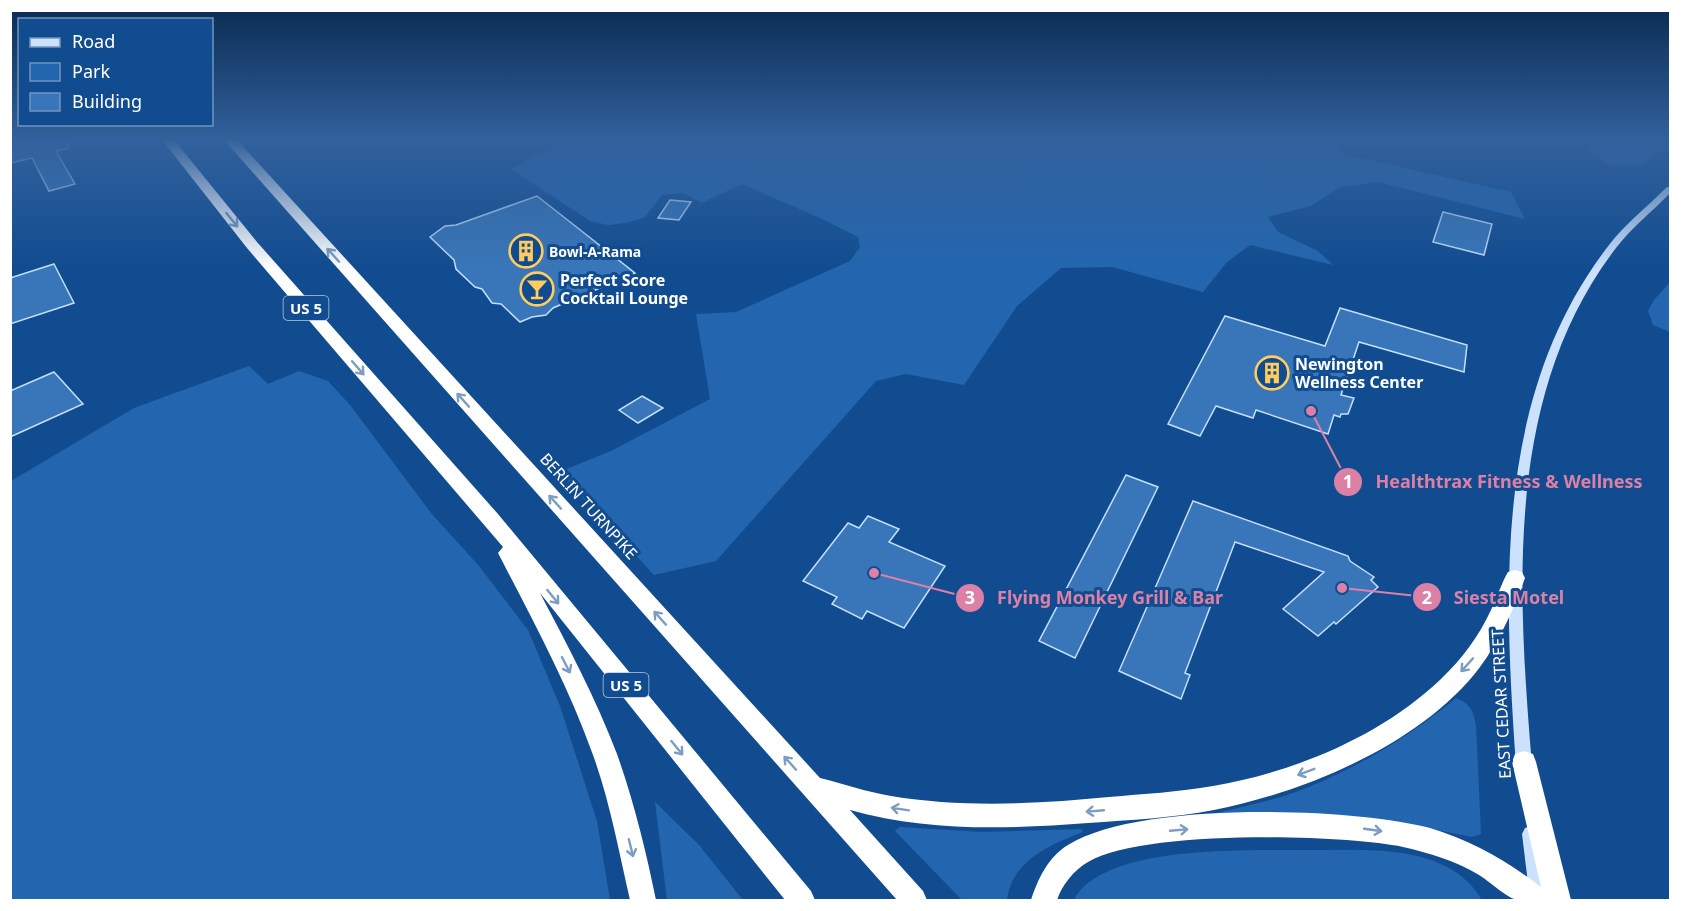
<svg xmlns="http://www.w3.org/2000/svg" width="1681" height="911" viewBox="0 0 1681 911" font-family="'Noto Sans',sans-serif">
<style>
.green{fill:#2366af}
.building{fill:#3976b9;stroke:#c3dffd;stroke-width:1.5}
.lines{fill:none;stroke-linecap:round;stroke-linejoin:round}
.secondary{fill:#cbe1fc;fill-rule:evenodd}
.highway{fill:#fff;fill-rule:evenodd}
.oneway{stroke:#7c9dc2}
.labels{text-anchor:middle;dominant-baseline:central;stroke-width:6;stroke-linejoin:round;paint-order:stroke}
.far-poi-label{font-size:14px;font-weight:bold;fill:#fff;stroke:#114c90;text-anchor:start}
.shield{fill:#114c90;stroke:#b8c9de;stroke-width:1.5}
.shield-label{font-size:15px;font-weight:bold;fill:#fff}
.poi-label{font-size:16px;font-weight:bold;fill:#fff;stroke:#114c90;text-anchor:start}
.street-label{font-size:16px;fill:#fff;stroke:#114c90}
.leader{fill:none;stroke:#dd80a5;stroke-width:2}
.callout-dot{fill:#dd80a5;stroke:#114c90;stroke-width:2}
.mark-label{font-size:18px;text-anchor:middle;font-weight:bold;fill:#fff}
.callout-label{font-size:18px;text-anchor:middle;font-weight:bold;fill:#dd80a5;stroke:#114c90;stroke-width:6;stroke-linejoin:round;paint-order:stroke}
</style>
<rect width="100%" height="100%" fill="#114c90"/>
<g class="green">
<path d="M564 141H1336L1343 154 1511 192 1525 219 1378 182 1340 187 1311 206 1268 217 1278 232 1318 251 1333 265 1250 245 1227 262 1203 292 1112 267 1061 268 1017 306 964 385 906 374 876 381 716 561 654 575 559 472 611 451 710 399 696 314 736 312 850 261 860 247 858 237 820 218 742 184 702 203 683 193 662 195 645 217 626 223 608 225 590 221 511 169Z"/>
<path d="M1589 141H1670V144L1643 164H1609L1591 155Z"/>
<path d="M1670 282V332L1653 325 1648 311 1654 300Z"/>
<path d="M249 366 268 384 299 371 328 381 350 405 431 513 479 566 528 630 560 706 597 821 610 900H11V481L134 408Z"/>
<path d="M1456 698C1471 704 1473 711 1476 725L1481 834 1472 837 1392 821 1212 814C1239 807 1267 802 1293 793 1352 771 1407 739 1456 698Z"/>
<path d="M655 802 699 845 743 900H667Z"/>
<path d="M900 827 981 832 1081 829 1083 832C1050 845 1012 860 1007 900H962L895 831Z"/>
<path d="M1310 850C1368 850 1449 843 1482 900H1074C1103 843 1254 851 1310 850Z"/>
</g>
<g class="building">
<path d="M10 141H68L69 148 56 151 75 184 49 191 32 158 10 163Z"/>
<path d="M537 196 635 273 553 308 546 315 532 317 520 322 501 304 492 303 482 289 475 287 456 269 454 260 430 237 445 226 456 225Z"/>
<path d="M670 200 691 202 679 220 658 218Z"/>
<path d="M1443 212 1492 224 1484 255 1433 242Z"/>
<path d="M54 264 74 303 10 324V278Z"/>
<path d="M1340 308 1467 345 1464 372 1359 342 1341 395 1354 398 1348 414H1341L1340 417 1334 415 1328 434 1256 410 1253 418 1216 406 1200 436 1168 424 1225 316 1325 346Z"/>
<path d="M54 372 83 404 10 437V391Z"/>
<path d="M642 396 663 408 638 423 619 410Z"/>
<path d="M1126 475 1158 487 1075 658 1039 641Z"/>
<path d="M1193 501 1348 556 1350 561 1374 577 1371 580 1378 587 1336 624 1334 622 1318 636 1283 609 1324 572 1235 542 1185 673 1190 675 1181 699 1119 671Z"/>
<path d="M868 516 899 529 889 542 945 566 904 628 867 611 862 619 832 604 837 597 803 581 848 523 859 528Z"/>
</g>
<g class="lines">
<g class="secondary">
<path d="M1667 187H1670V193C1653 211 1631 228 1616 248 1503 395 1518 593 1532 766L1530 771 1524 774 1518 771 1516 766C1504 588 1493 395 1609 245 1625 224 1648 206 1667 187Z"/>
<path d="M1531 826 1537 828 1540 834 1548 900H1530L1522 834 1525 828Z"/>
</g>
<g class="highway">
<path d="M163 141H175L257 242 498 514 811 891 815 900H785L540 593C568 646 596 699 617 754 634 802 646 851 656 900H630C619 852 610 802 593 755 568 685 532 619 498 553L503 547 247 248Z"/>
<path d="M225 141H238L820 778C844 784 867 792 891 796 963 808 1037 804 1109 797 1143 794 1179 792 1213 786 1294 772 1380 737 1441 679 1462 659 1479 636 1491 610 1497 598 1501 584 1508 572L1515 570 1522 572 1525 578C1514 609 1500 640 1480 667 1423 743 1306 792 1214 810 1173 818 1130 820 1088 823 1009 829 927 832 850 810L923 891 927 900H897Z"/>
<path d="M1524 751 1533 754 1536 762 1571 900C1556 900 1530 904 1517 900 1507 898 1489 881 1479 875 1456 861 1429 853 1403 847 1340 834 1141 830 1088 862 1074 870 1062 885 1057 900H1031C1038 879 1048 857 1068 845 1137 801 1351 807 1430 828 1471 840 1507 861 1541 887L1512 762 1515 754Z"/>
</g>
</g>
<defs><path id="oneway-shaft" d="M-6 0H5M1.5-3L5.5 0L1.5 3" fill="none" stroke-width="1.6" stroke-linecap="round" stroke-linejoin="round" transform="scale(1.5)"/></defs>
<g class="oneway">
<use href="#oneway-shaft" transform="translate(232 220) rotate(51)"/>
<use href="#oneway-shaft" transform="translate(333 255) rotate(-132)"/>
<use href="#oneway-shaft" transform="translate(358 368) rotate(49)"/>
<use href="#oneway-shaft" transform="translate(463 400) rotate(-132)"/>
<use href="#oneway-shaft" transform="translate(555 502) rotate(-132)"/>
<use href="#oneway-shaft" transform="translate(553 597) rotate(51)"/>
<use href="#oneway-shaft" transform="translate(660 618) rotate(-132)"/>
<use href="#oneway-shaft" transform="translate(566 665) rotate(63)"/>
<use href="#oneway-shaft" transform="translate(1467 665) rotate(132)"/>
<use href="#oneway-shaft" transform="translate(677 748) rotate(51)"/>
<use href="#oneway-shaft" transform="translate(790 763) rotate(-132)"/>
<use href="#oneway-shaft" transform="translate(1306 772) rotate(159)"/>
<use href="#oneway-shaft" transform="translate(900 809) rotate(-171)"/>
<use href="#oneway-shaft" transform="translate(1095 811) rotate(175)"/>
<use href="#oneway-shaft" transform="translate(1179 830) rotate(-5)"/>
<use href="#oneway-shaft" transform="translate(1373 830) rotate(8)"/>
<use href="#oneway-shaft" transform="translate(631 848) rotate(76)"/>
</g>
<linearGradient id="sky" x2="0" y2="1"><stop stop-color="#092a4f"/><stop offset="0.52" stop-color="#32619c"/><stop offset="1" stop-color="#32619c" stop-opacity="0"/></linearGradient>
<rect width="1681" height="269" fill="url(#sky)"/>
<defs>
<g id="building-ring" transform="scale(1.725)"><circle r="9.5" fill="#114c90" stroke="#ffcc5d" stroke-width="1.5"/><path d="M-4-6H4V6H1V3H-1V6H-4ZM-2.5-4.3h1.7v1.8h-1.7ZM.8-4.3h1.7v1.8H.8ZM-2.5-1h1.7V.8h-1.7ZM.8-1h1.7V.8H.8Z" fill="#ffcc5d"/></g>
<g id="bar-ring" transform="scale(1.725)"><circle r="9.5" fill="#114c90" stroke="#ffcc5d" stroke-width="1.5"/><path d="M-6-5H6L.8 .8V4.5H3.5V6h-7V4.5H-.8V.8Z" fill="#ffcc5d"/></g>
</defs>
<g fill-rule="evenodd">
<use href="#building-ring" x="526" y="251"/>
<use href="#bar-ring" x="537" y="289"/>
<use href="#building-ring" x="1272" y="373"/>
</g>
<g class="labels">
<g class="far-poi-label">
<text x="549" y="251">Bowl-A-Rama</text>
</g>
<g class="shield">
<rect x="283.5" y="296" width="45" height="24" rx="4.5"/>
<rect x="603.5" y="673" width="45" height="24" rx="4.5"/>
</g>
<g class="shield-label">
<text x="306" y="308">US 5</text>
<text x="626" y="685">US 5</text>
</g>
<g class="poi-label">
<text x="560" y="280">Perfect Score<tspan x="560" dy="18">Cocktail Lounge</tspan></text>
<text x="1295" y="364">Newington<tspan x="1295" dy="18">Wellness Center</tspan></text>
</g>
<g class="street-label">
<text transform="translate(589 506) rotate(48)">BERLIN TURNPIKE</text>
<text transform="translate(1501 704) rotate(-93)">EAST CEDAR STREET</text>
</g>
</g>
<path class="leader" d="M1311 411L1348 482M1342 588L1427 597M874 573L970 598"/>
<g class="callout-dot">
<circle cx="1311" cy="411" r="6"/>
<circle cx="1342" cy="588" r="6"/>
<circle cx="874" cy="573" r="6"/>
<circle cx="1348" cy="482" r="15"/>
<circle cx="1427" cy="597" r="15"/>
<circle cx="970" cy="598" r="15"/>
</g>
<g class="mark-label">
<text x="1348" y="488">1</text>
<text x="1427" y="604">2</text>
<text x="970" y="604">3</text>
</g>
<g class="callout-label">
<text x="1509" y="488">Healthtrax Fitness &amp; Wellness</text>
<text x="1509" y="604">Siesta Motel</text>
<text x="1110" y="604">Flying Monkey Grill &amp; Bar</text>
</g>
<rect width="1681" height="911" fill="none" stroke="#ffffff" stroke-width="24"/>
<rect x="18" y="18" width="195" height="108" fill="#114c90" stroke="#7094bc" stroke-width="1.5"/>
<rect x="30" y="38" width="30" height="9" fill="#cbe1fc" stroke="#7094bc" stroke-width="1.5"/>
<text x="72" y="48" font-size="18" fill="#ffffff">Road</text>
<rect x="30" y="63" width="30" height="18" fill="#2366af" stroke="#7094bc" stroke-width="1.5"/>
<text x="72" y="78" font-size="18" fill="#ffffff">Park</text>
<rect x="30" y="93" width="30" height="18" fill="#3976b9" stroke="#7094bc" stroke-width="1.5"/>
<text x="72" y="108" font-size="18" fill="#ffffff">Building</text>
</svg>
